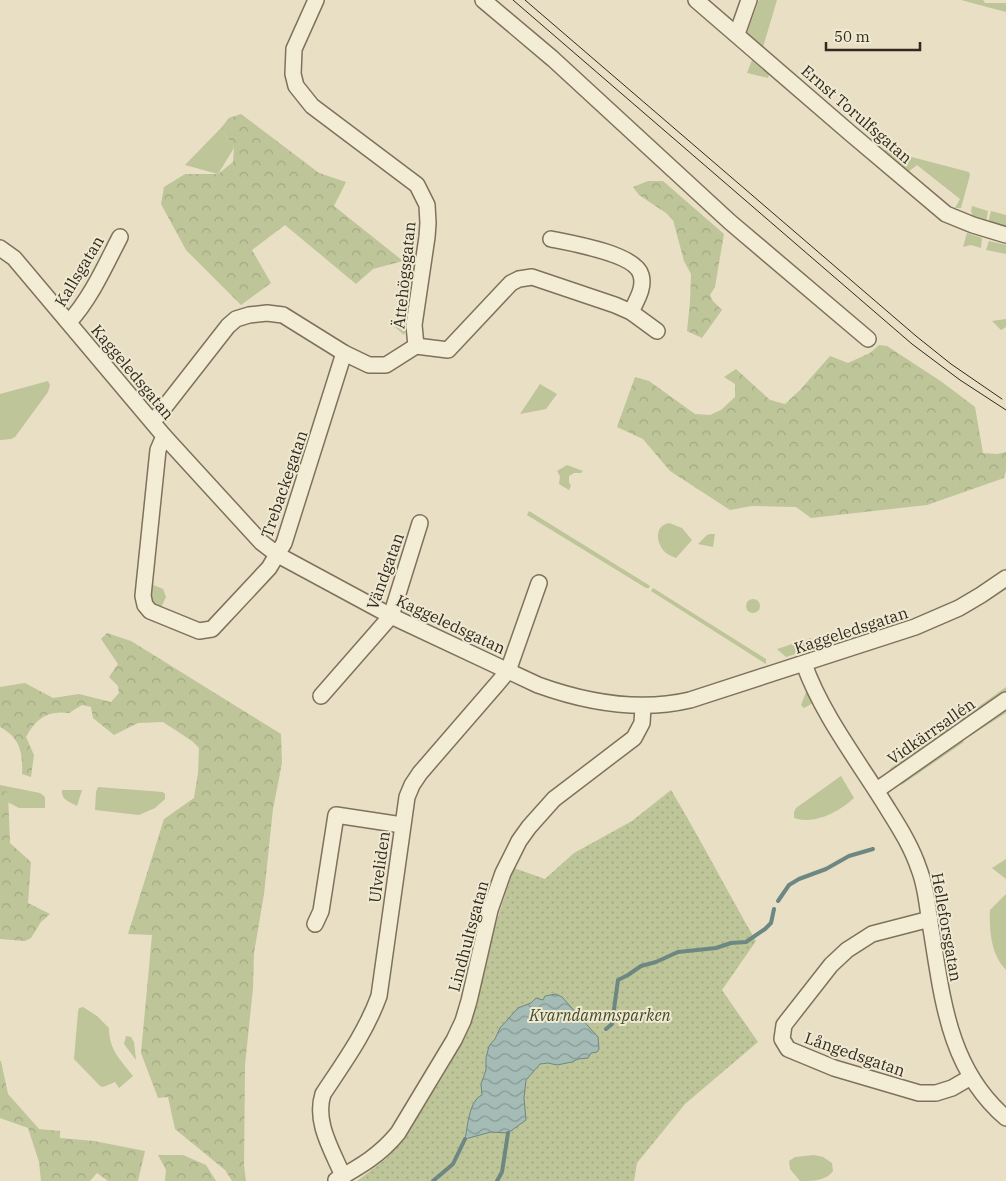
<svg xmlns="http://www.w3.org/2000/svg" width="1006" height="1181" viewBox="0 0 1006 1181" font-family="'IBM Plex Serif',serif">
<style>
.grass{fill:#bdc599}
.forest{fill:url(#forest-crowns)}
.park{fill:url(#park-dots)}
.water{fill:url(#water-waves);stroke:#6d8883}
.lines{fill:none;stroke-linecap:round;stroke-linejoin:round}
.stream{stroke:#6d8883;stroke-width:4}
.street-casing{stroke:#80715c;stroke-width:18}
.street{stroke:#f4edd6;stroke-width:15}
.tram{stroke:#32291f;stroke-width:1}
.labels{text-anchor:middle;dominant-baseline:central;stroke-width:4;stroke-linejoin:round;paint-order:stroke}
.street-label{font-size:16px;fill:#32291f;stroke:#f0e9d2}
.park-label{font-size:16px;font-style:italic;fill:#414c28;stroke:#f0e9d2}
</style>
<defs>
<pattern id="forest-crowns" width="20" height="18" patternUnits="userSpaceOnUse" patternTransform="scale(1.25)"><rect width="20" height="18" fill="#bdc599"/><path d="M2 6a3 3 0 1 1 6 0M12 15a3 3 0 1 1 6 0" fill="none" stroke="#a3a983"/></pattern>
<pattern id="park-dots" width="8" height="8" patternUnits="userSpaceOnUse" patternTransform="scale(1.25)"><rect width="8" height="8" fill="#bdc599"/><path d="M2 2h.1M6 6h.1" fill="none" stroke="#a3a983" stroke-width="1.8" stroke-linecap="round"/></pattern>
<pattern id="water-waves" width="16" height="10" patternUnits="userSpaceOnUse" patternTransform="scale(1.25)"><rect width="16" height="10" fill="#a5bcb6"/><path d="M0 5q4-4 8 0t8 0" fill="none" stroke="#879993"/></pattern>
</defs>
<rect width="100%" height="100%" fill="#e8dfc4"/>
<g class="grass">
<path d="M759 0H777L763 47 747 33Z"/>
<path d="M961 0H983L985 3H1006V12Z"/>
<path d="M752 60 769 74 768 78 747 73Z"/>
<path d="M221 128 234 148 218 174 185 165Z"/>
<path d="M885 150 969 172 970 175 961 208H955L960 199 917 165 908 172 885 152Z"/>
<path d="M972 206 988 211 986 222 973 217 971 211Z"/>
<path d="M991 211 1006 215V228L988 223Z"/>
<path d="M967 233 982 238 981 248 971 245 963 247Z"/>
<path d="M989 241 1006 245V254L986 250Z"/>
<path d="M1006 319V327L1001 330 992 321Z"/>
<path d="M408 321 404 335 394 326Z"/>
<path d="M48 381 50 385 48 392 15 437 11 439 0 440V394Z"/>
<path d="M540 384 557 394 546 409 520 414Z"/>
<path d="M567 465 583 471 581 473H574L569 476V482L571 486 569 490 559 484 560 476 557 471Z"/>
<path d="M529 511 647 584 650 586 649 588H646L527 515Z"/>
<path d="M669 523 682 528 692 540 676 558C672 556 668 555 665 552 656 543 654 526 669 523Z"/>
<path d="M710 534H715L713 547 698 544 707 535Z"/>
<path d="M151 584 163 589 166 597 160 610 156 609 150 599Z"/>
<path d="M653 588 766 659V664L651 591Z"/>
<circle cx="753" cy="606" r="7"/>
<path d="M811 638 814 648 786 657 777 649Z"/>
<path d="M1006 687V694L961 724 960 720Z"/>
<path d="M806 692 813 703 804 708 801 705Z"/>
<path d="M1006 707V713L970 736 969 735Z"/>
<path d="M952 725 956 727 888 773 891 768Z"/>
<path d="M961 739 964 742 903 784 900 785 897 784Z"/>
<path d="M841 776 854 798C839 812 814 825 794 818V812L796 808Z"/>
<path d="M0 785 40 793 45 797V808H19L0 798Z"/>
<path d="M98 787 163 792 165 794V799L155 808 139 815 95 810 96 792Z"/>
<path d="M62 790H82L77 806C70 802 61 800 62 790Z"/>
<path d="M1006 859V879L992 868Z"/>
<path d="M1006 894V970C991 955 989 930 990 910Z"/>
<path d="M83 1007 97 1016 109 1028C109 1050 120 1059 133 1076L119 1088 115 1082 103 1087 100 1086 74 1059 78 1012 79 1008Z"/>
<path d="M126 1036 131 1037 134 1042 136 1060 124 1044Z"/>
<path d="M814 1155 823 1157 832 1163 833 1171C826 1181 812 1181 800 1181L790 1169 789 1161 795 1157Z"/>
</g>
<g class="forest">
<path d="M241 114 319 173 346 182 334 206 403 261 373 269 356 284 285 225 252 250 271 283 241 305 186 250 161 204 164 187 185 174H218L233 162 234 148 221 128 229 118Z"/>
<path d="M648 181H663L724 234 715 287 710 295 713 301 722 310 702 338 687 331 690 302 691 274 684 261 673 220 666 213 639 195 633 187Z"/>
<path d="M879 345 887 346 942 382 975 407 983 453 997 454 1006 452V470L1004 478 927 505 811 518 796 507 752 506 730 510 670 471 643 439 617 427 635 377 649 381 695 414 710 415 721 410 735 397V384L724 377 736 369 770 400 785 404 800 390 830 356 848 363 870 353Z"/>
<path d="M107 633 131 641 281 734 282 763 273 809 264 894 254 953 253 988 245 1065 244 1165 246 1181H232L225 1170 175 1129 168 1097 158 1098 141 1053 152 935 128 934 164 819 194 798 198 773 199 748 192 741 163 722 138 723 114 735 93 718 91 707 82 705 69 713C48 710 36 718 26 737L34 755 31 777 22 774C23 752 20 738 0 727V687L25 683 53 698 79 694 111 702 119 693 118 686 109 677 118 664 101 639Z"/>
<path d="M0 790 8 792 10 843 31 862 28 903 50 914 41 922 31 938 25 941 0 939Z"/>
<path d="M0 1061H1L8 1094 39 1129 60 1131V1138L94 1141 145 1151 138 1181H108L97 1173 90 1181H41L39 1162 28 1128 0 1118Z"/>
<path d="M158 1155H183L206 1165 216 1181H165L166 1170Z"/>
</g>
<path class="park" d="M671 790C701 840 727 891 756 941L722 990 758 1042 685 1104 637 1163 634 1181H357L387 1158 416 1120 448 1068 465 1037 477 1005 493 932 514 868 545 879 574 853 632 821Z"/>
<path class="water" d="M556 994 562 997 598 1037 599 1049 597 1052 591 1053 588 1058 578 1059 572 1062 557 1065 548 1063 540 1064 526 1080 524 1098 526 1120 508 1133 491 1132 465 1139C468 1125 469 1101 482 1095L481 1084 486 1070V1058L489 1046 495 1039 500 1028 518 1008 531 1003 536 998 543 1000 545 996Z"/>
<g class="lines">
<g class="stream">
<path d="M778 901 789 885 799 879 826 869 849 856 873 849"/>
<path d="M606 1029 612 1024 618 980 628 975 641 966 656 962 678 952 716 948 731 943 746 942 765 929 771 923 774 909"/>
<path d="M433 1181 453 1164 465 1139"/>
<path d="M497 1181 502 1172 508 1133"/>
</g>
<g class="street-casing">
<g id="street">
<path d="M316 0 294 49 293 74 296 86 312 106 417 185 427 205 428 223 427 237 414 325 416 346"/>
<path d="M483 0 553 59 730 222 868 339"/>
<path d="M696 0 850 133 946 214 973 225 1006 235"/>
<path d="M737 34 749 0"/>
<path d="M551 239C571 243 636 254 641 275 645 288 636 301 631 312"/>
<path d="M0 248 14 258 164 436 261 542 278 555 391 616 538 685C588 703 639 712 690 700L915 627 959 608 981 595 1006 578"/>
<path d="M69 322C91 298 105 266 120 237"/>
<path d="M416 346 448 350 511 283 519 279 532 277 615 305 631 312 657 331"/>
<path d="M153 422 228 326 236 319 249 315 267 313 283 315 344 353 369 365H386L416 346"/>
<path d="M164 436 158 450 143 596 145 605 150 611 199 631 212 629 269 568 284 543 344 353"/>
<path d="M804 664C823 717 860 763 889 811 901 830 912 848 919 869 925 884 927 901 929 917 942 990 945 1066 1006 1118"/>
<path d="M321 696 391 616 420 523"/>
<path d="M877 790 1006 700"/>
<path d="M930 919 872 934 847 950 831 965 784 1025 782 1039 788 1049 834 1068 919 1093H936L952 1088 971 1077"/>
<path d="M315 924 321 911 336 815 402 825"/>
<path d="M343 1176C332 1150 314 1122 323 1094 344 1062 366 1032 379 996L407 797 412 785 420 773 497 684 508 671 539 583"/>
<path d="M336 1180C361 1166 380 1155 398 1133L454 1040 463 1021 469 1001 490 910 503 873 519 841 529 827 554 799 634 738 642 723 643 707"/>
</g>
</g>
<use href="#street" class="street"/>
<g class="tram">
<path d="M513 0 912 344 960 380 1006 410"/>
<path d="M525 0 916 336 951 364 1002 399"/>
</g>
</g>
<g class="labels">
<g class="street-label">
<text transform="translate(857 114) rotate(41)">Ernst Torulfsgatan</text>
<text transform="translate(79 271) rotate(-59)">Kallsgatan</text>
<text transform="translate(404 275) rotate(-84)">Ättehögsgatan</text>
<text transform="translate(133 372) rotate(50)">Kaggeledsgatan</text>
<text transform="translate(284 484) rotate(-71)">Trebackegatan</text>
<text transform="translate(385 571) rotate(-70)">Vändgatan</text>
<text transform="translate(451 624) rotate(25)">Kaggeledsgatan</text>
<text transform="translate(851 630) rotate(-18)">Kaggeledsgatan</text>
<text transform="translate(931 731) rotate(-35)">Vidkärrsallén</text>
<text transform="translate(379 867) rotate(-82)">Ulveliden</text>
<text transform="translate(947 927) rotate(80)">Helleforsgatan</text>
<text transform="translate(468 936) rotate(-75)">Lindhultsgatan</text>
<text transform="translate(855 1054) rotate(19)">Långedsgatan</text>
</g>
<g class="park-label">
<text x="600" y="1015">Kvarndammsparken</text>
</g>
</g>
<path d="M826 42v8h94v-8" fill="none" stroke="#32291f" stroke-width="2.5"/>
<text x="834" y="42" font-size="15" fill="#32291f" stroke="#f0e9d2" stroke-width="4" paint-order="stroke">50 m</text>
</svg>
